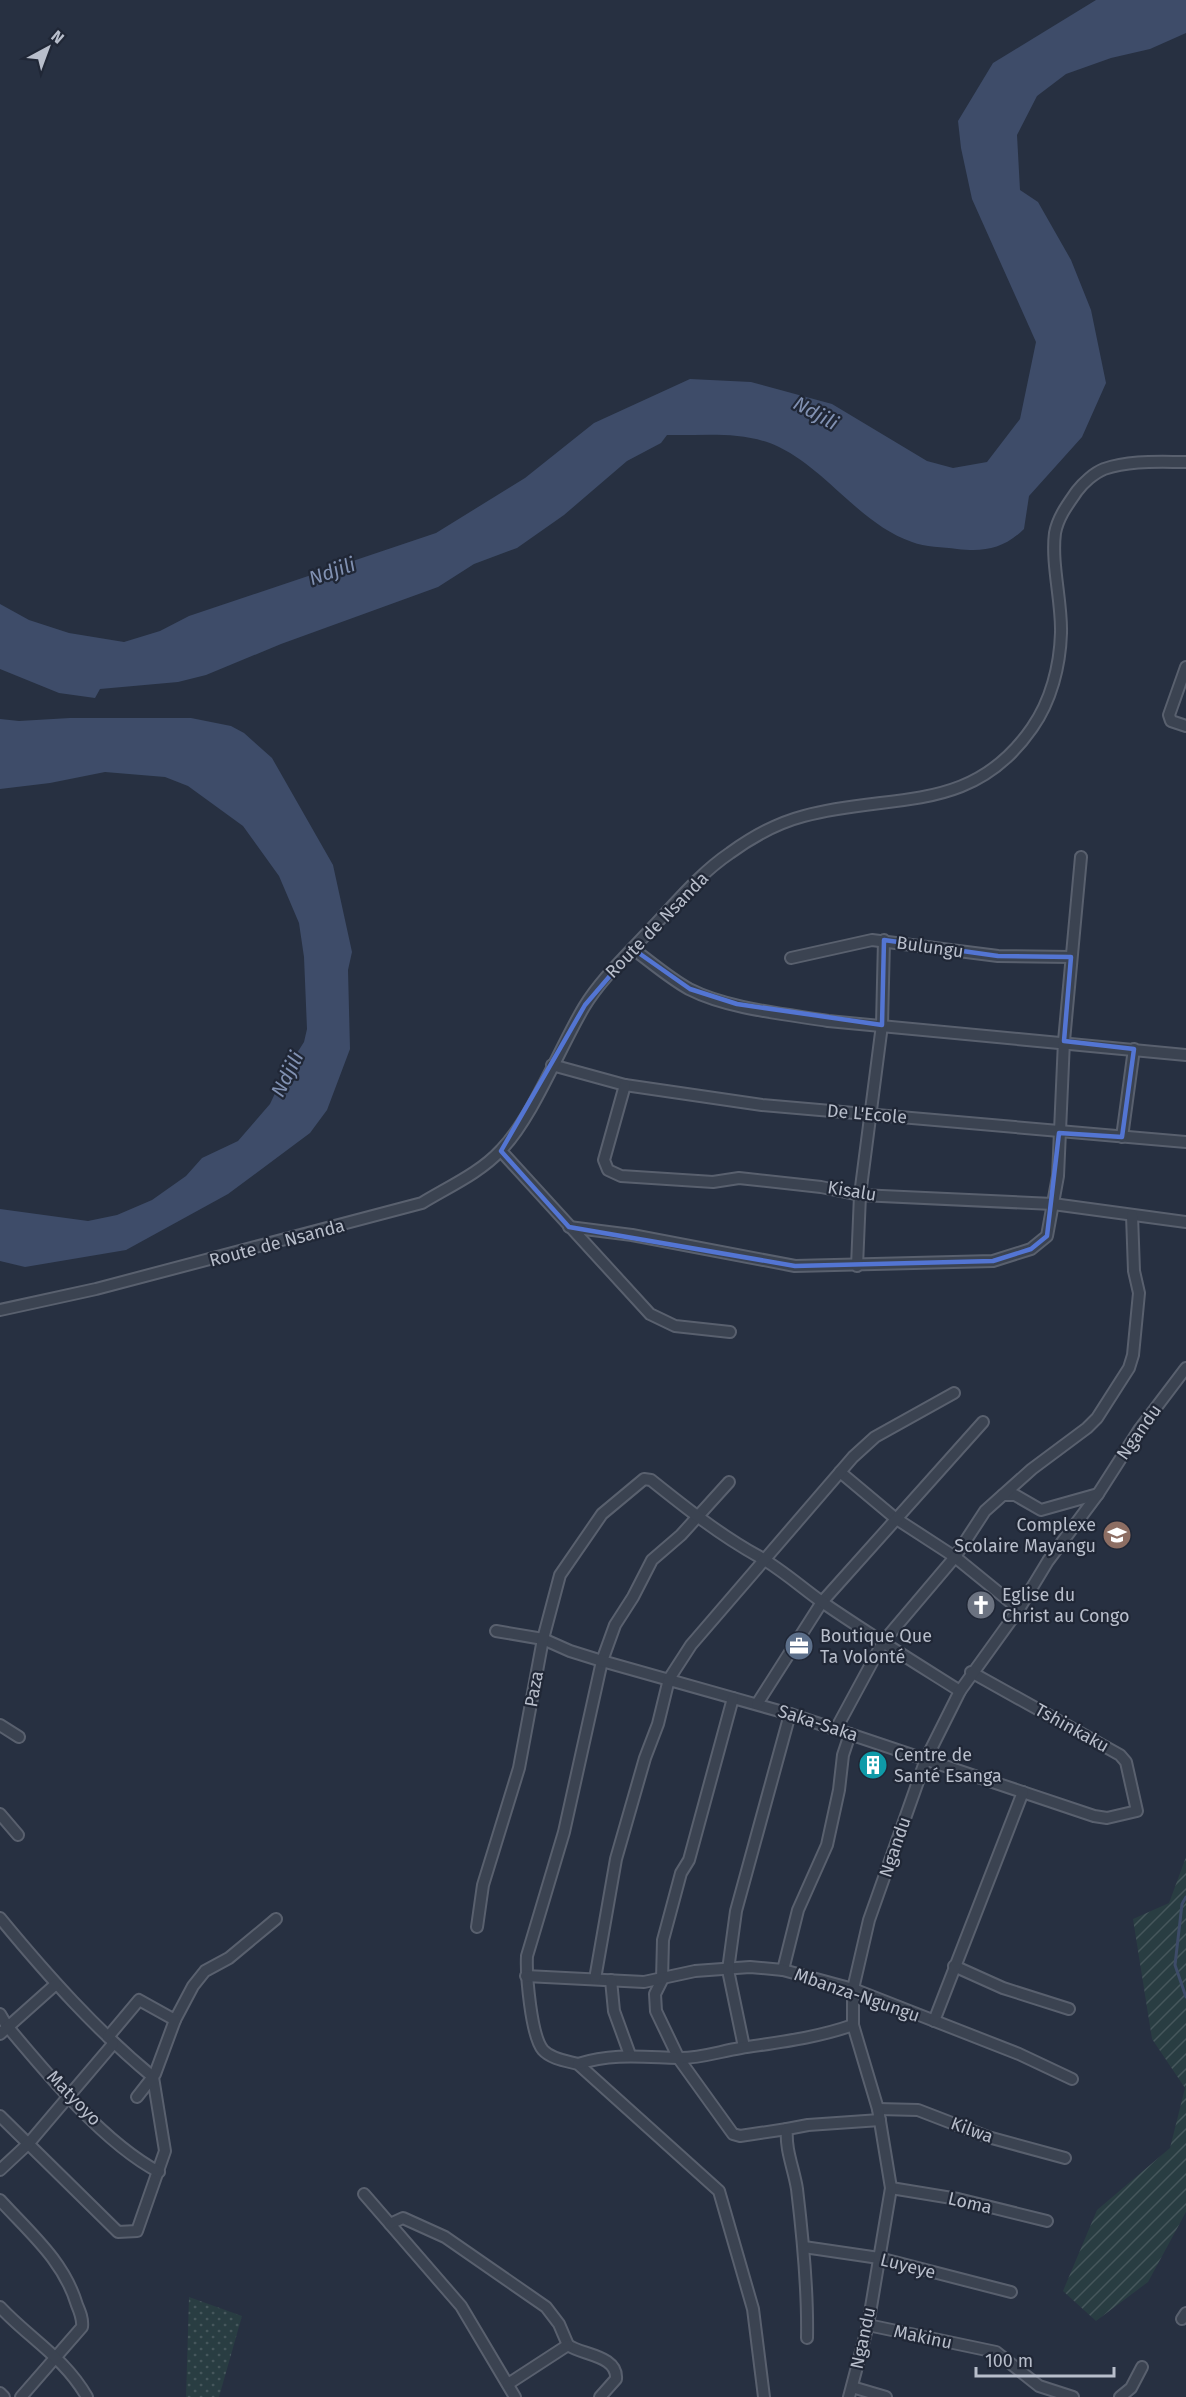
<svg xmlns="http://www.w3.org/2000/svg" width="1186" height="2397" viewBox="0 0 1186 2397" font-family="'Fira Sans',sans-serif">
<style>
.grass{fill:url(#grass-dots)}
.garden{fill:url(#garden-furrows)}
.water{fill:#3e4c69}
.lines{fill:none;stroke-linecap:round;stroke-linejoin:round}
.stream{stroke:#3e4c69;stroke-width:3}
.minor-casing{stroke:#59606e;stroke-width:14}
.minor{stroke:#3b4351;stroke-width:10}
.marked{fill:none;stroke:#5375d3;stroke-width:4.5;stroke-linejoin:round}
.labels{text-anchor:middle;dominant-baseline:central;stroke-width:4.5;stroke-linejoin:round;paint-order:stroke}
.street-label{font-size:18px;fill:#b8becb;stroke:#202736}
.poi-label{font-size:18px;fill:#b8becb;stroke:#202736;text-anchor:start}
.water-label{font-size:20px;font-style:italic;fill:#8191b2;stroke:#202736}
</style>
<defs>
<pattern id="grass-dots" width="8" height="8" patternUnits="userSpaceOnUse" patternTransform="scale(1.5)"><rect width="8" height="8" fill="#293d42"/><path d="M2 2h.1M6 6h.1" fill="none" stroke="#46575c" stroke-width="1.8" stroke-linecap="round"/></pattern>
<pattern id="garden-furrows" width="10" height="10" patternUnits="userSpaceOnUse" patternTransform="scale(1.5)"><rect width="10" height="10" fill="#293d42"/><path d="M-1 1l2-2M0 10L10 0M9 11l2-2" fill="none" stroke="#46575c"/></pattern>
</defs>
<rect width="100%" height="100%" fill="#273041"/>
<path class="grass" d="M189 2297 242 2316 219 2397H186Z"/>
<path class="garden" d="M1186 1857V2212L1148 2282 1096 2321 1063 2291 1097 2210 1170 2148 1185 2088 1152 2039 1133 1919 1169 1903Z"/>
<g class="water">
<path d="M1096 0H1186V33L1150 49 1111 58 1066 74 1037 96 1017 135 1020 190 1038 202 1071 260 1091 310 1106 383 1082 437 1029 496 1024 529C1003 549 985 552 957 549 943 547 925 547 912 542 860 524 828 471 779 447 743 430 705 436 667 435L661 443 627 461 564 515 517 548 474 564 438 587 281 644 206 675 178 682 100 689 95 698 59 693 0 669V604L29 620 69 633 124 642 160 631 189 616 436 533 525 478 594 423 690 379 751 382 832 404 927 461 953 468 987 462 1020 419 1036 342 972 199 961 148 958 121 993 63Z"/>
<path d="M70 718H191L231 726 244 733 272 758 333 865 352 952 348 970 350 1049 327 1110 310 1133 228 1194 126 1250 25 1267 0 1261V1209L88 1221 117 1215 152 1200 186 1176 202 1158 238 1141 270 1104 285 1072 304 1042 307 1029 304 957 299 923 279 876 243 826 188 786 165 777 105 772 50 783 0 789V719L19 721Z"/>
</g>
<g class="lines">
<path class="stream" d="M1186 1897 1182 1904 1175 1965 1186 1997"/>
<g class="minor-casing">
<g id="minor">
<path d="M1186 667 1169 715 1171 721 1186 726"/>
<path d="M633 949C651 962 669 978 689 989 728 1009 785 1014 828 1021L1186 1055"/>
<path d="M791 958 872 940 998 956 1071 957"/>
<path d="M552 1065 625 1085 762 1105 1186 1142"/>
<path d="M625 1085 604 1160 608 1170 621 1176 713 1182 739 1178 821 1187 860 1195 1053 1204 1186 1222"/>
<path d="M1122 1137 1134 1049"/>
<path d="M501 1151 650 1314 675 1326 730 1332"/>
<path d="M569 1227 632 1235 795 1266 993 1261 1031 1249 1047 1236 1058 1176 1064 1041 1081 857"/>
<path d="M857 1266 860 1195 882 1025 884 940"/>
<path d="M0 1310 96 1289 422 1203C448 1187 480 1173 501 1150 533 1117 559 1049 584 1007 601 979 627 955 649 931 675 904 699 874 730 853 752 837 777 823 804 816 892 792 971 816 1032 728 1051 701 1060 666 1061 633 1062 602 1051 564 1055 533 1058 517 1068 504 1077 491 1083 483 1094 473 1104 469 1130 460 1158 462 1186 462"/>
<path d="M840 1472 895 1518 955 1557 1019 1609"/>
<path d="M729 1482 681 1535 652 1560 633 1597 615 1625 602 1661 564 1832 527 1956C526 1975 531 2036 543 2050 551 2059 567 2061 578 2064L719 2191 753 2309 764 2397"/>
<path d="M1003 1495H1015L1041 1510 1098 1494"/>
<path d="M496 1631 543 1639 570 1651 602 1661 790 1714 1094 1816 1107 1818 1137 1811 1126 1762 1120 1755 971 1672"/>
<path d="M733 1698 689 1860 681 1873 663 1940 662 1980 655 1994 656 2011 679 2059 733 2134 740 2136 787 2129"/>
<path d="M757 1704 822 1602 983 1422"/>
<path d="M0 1725 19 1737"/>
<path d="M836 1729 883 1642 955 1557 985 1511 1032 1469 1087 1428 1097 1418 1129 1368 1133 1355 1139 1293 1134 1271 1132 1215"/>
<path d="M0 1814 18 1835"/>
<path d="M0 1918C47 1975 96 2030 153 2077L165 2151 137 2231 118 2232 0 2116"/>
<path d="M477 1927 483 1885 519 1768 543 1639 560 1575 602 1514 644 1479 651 1480C686 1508 720 1535 758 1556 781 1569 801 1587 822 1602 867 1633 914 1662 960 1691"/>
<path d="M954 1966 1003 1988 1069 2009"/>
<path d="M783 1970 798 1910 827 1845 839 1790 843 1755 850 1734"/>
<path d="M526 1976 644 1982 695 1971 750 1967 783 1970 853 1989 1019 2054 1072 2079"/>
<path d="M595 1979 616 1859 645 1758 658 1724 669 1679 691 1645 853 1457 875 1437 954 1393"/>
<path d="M611 1980 614 2011 630 2055"/>
<path d="M0 2014 7 2026C47 2074 104 2143 159 2172"/>
<path d="M934 2021 1023 1792"/>
<path d="M0 2034 56 1984"/>
<path d="M108 2037 139 2000 175 2020 193 1986 205 1971 229 1958 276 1919"/>
<path d="M744 2047 728 1970 736 1911 790 1714"/>
<path d="M578 2064C613 2053 642 2057 678 2058 698 2059 721 2051 741 2048 780 2042 816 2038 853 2025"/>
<path d="M137 2097 155 2074 175 2020"/>
<path d="M878 2109 918 2110 988 2137 1065 2158"/>
<path d="M0 2170 29 2143 113 2044"/>
<path d="M891 2188 958 2199 1047 2221"/>
<path d="M364 2194 461 2306 515 2397"/>
<path d="M0 2200C30 2233 64 2261 77 2305 80 2312 83 2319 82 2327L21 2397"/>
<path d="M390 2224 403 2218 445 2237 546 2307 559 2324 568 2345C581 2355 618 2355 616 2379L600 2397"/>
<path d="M804 2247 879 2258 1011 2292"/>
<path d="M0 2307C30 2339 64 2357 87 2397"/>
<path d="M1182 2319 1186 2313"/>
<path d="M868 2325 996 2352 1039 2386 1073 2397"/>
<path d="M807 2338C808 2288 803 2239 797 2189 794 2169 785 2150 787 2129L808 2125 880 2120"/>
<path d="M508 2384 568 2345"/>
<path d="M852 2387 886 2397"/>
<path d="M0 2393 4 2397"/>
<path d="M849 2397 868 2325 891 2188 878 2109 853 2025V1989L869 1920 926 1759 960 1691 1019 1609 1048 1561 1098 1494 1139 1430 1186 1368"/>
<path d="M1120 2397 1131 2388 1142 2367"/>
</g>
</g>
<use href="#minor" class="minor"/>
</g>
<path class="marked" d="M884 940 998 956 1071 957 1064 1041 1134 1049 1122 1137 1059 1133 1047 1236 1031 1249 993 1261 795 1266 569 1227 501 1151 585 1005 633 949 690 989 737 1004 882 1025Z"/>
<defs>
<g id="school-disc" transform="scale(1.5)"><circle r="9.5" fill="#8d6e63" stroke="#202736"/><path d="M0-5L7-2L0 1L-7-2ZM-4 1L0 2.5L4 1V4Q0 6-4 4Z" fill="#fff"/></g>
<g id="church-disc" transform="scale(1.5)"><circle r="9.5" fill="#6b7280" stroke="#202736"/><path d="M-1.2-6h2.4v3.5h3.3v2.4h-3.3V6h-2.4V-.1h-3.3v-2.4h3.3Z" fill="#fff"/></g>
<g id="office-disc" transform="scale(1.5)"><circle r="9.5" fill="#5c6f8a" stroke="#202736"/><path d="M-6-3h4V-5.5h4V-3h4V5H-6ZM-1-4.5V-3h2v-1.5ZM-6 0V1H6V0Z" fill="#fff"/></g>
<g id="building-disc" transform="scale(1.5)"><circle r="9.5" fill="#0f9aa8" stroke="#202736"/><path d="M-4-6H4V6H1V3H-1V6H-4ZM-2.5-4.3h1.7v1.8h-1.7ZM.8-4.3h1.7v1.8H.8ZM-2.5-1h1.7V.8h-1.7ZM.8-1h1.7V.8H.8Z" fill="#fff"/></g>
</defs>
<g fill-rule="evenodd">
<use href="#school-disc" x="1117" y="1535"/>
<use href="#church-disc" x="981" y="1605"/>
<use href="#office-disc" x="799" y="1646"/>
<use href="#building-disc" x="873" y="1765"/>
</g>
<g class="labels">
<g class="street-label">
<text transform="translate(657 925) rotate(-46)">Route de Nsanda</text>
<text transform="translate(930 947) rotate(8)">Bulungu</text>
<text transform="translate(867 1114) rotate(5)">De L'Ecole</text>
<text transform="translate(852 1191) rotate(9)">Kisalu</text>
<text transform="translate(277 1243) rotate(-15)">Route de Nsanda</text>
<text transform="translate(1139 1432) rotate(-55)">Ngandu</text>
<text transform="translate(534 1689) rotate(-80)">Paza</text>
<text transform="translate(818 1723) rotate(18)">Saka-Saka</text>
<text transform="translate(1072 1728) rotate(29)">Tshinkaku</text>
<text transform="translate(895 1847) rotate(-71)">Ngandu</text>
<text transform="translate(857 1995) rotate(19)">Mbanza-Ngungu</text>
<text transform="translate(74 2098) rotate(46)">Matyoyo</text>
<text transform="translate(972 2130) rotate(20)">Kilwa</text>
<text transform="translate(970 2203) rotate(13)">Loma</text>
<text transform="translate(908 2266) rotate(14)">Luyeye</text>
<text transform="translate(923 2337) rotate(12)">Makinu</text>
<text transform="translate(863 2338) rotate(-78)">Ngandu</text>
</g>
<g class="poi-label">
<text x="1096" y="1525" text-anchor="end">Complexe<tspan x="1096" dy="21">Scolaire Mayangu</tspan></text>
<text x="1002" y="1595">Eglise du<tspan x="1002" dy="21">Christ au Congo</tspan></text>
<text x="820" y="1636">Boutique Que<tspan x="820" dy="21">Ta Volonté</tspan></text>
<text x="894" y="1755">Centre de<tspan x="894" dy="21">Santé Esanga</tspan></text>
</g>
<g class="water-label">
<text transform="translate(816 413) rotate(29)">Ndjili</text>
<text transform="translate(332 571) rotate(-19)">Ndjili</text>
<text transform="translate(287 1074) rotate(-63)">Ndjili</text>
</g>
</g>
<g transform="translate(48 48) rotate(41)" stroke="#202736" stroke-width="4.5" paint-order="stroke">
<path d="M0-4.5L10 22L0 15L-10 22Z" fill="#b8becb"/>
<text y="-9" font-size="16" font-weight="bold" text-anchor="middle" fill="#b8becb">N</text>
</g>
<path d="M976 2367v9h138v-9" fill="none" stroke="#b8becb" stroke-width="3"/>
<text x="985" y="2367" font-size="18" fill="#b8becb" stroke="#202736" stroke-width="4.5" paint-order="stroke">100 m</text>
</svg>
